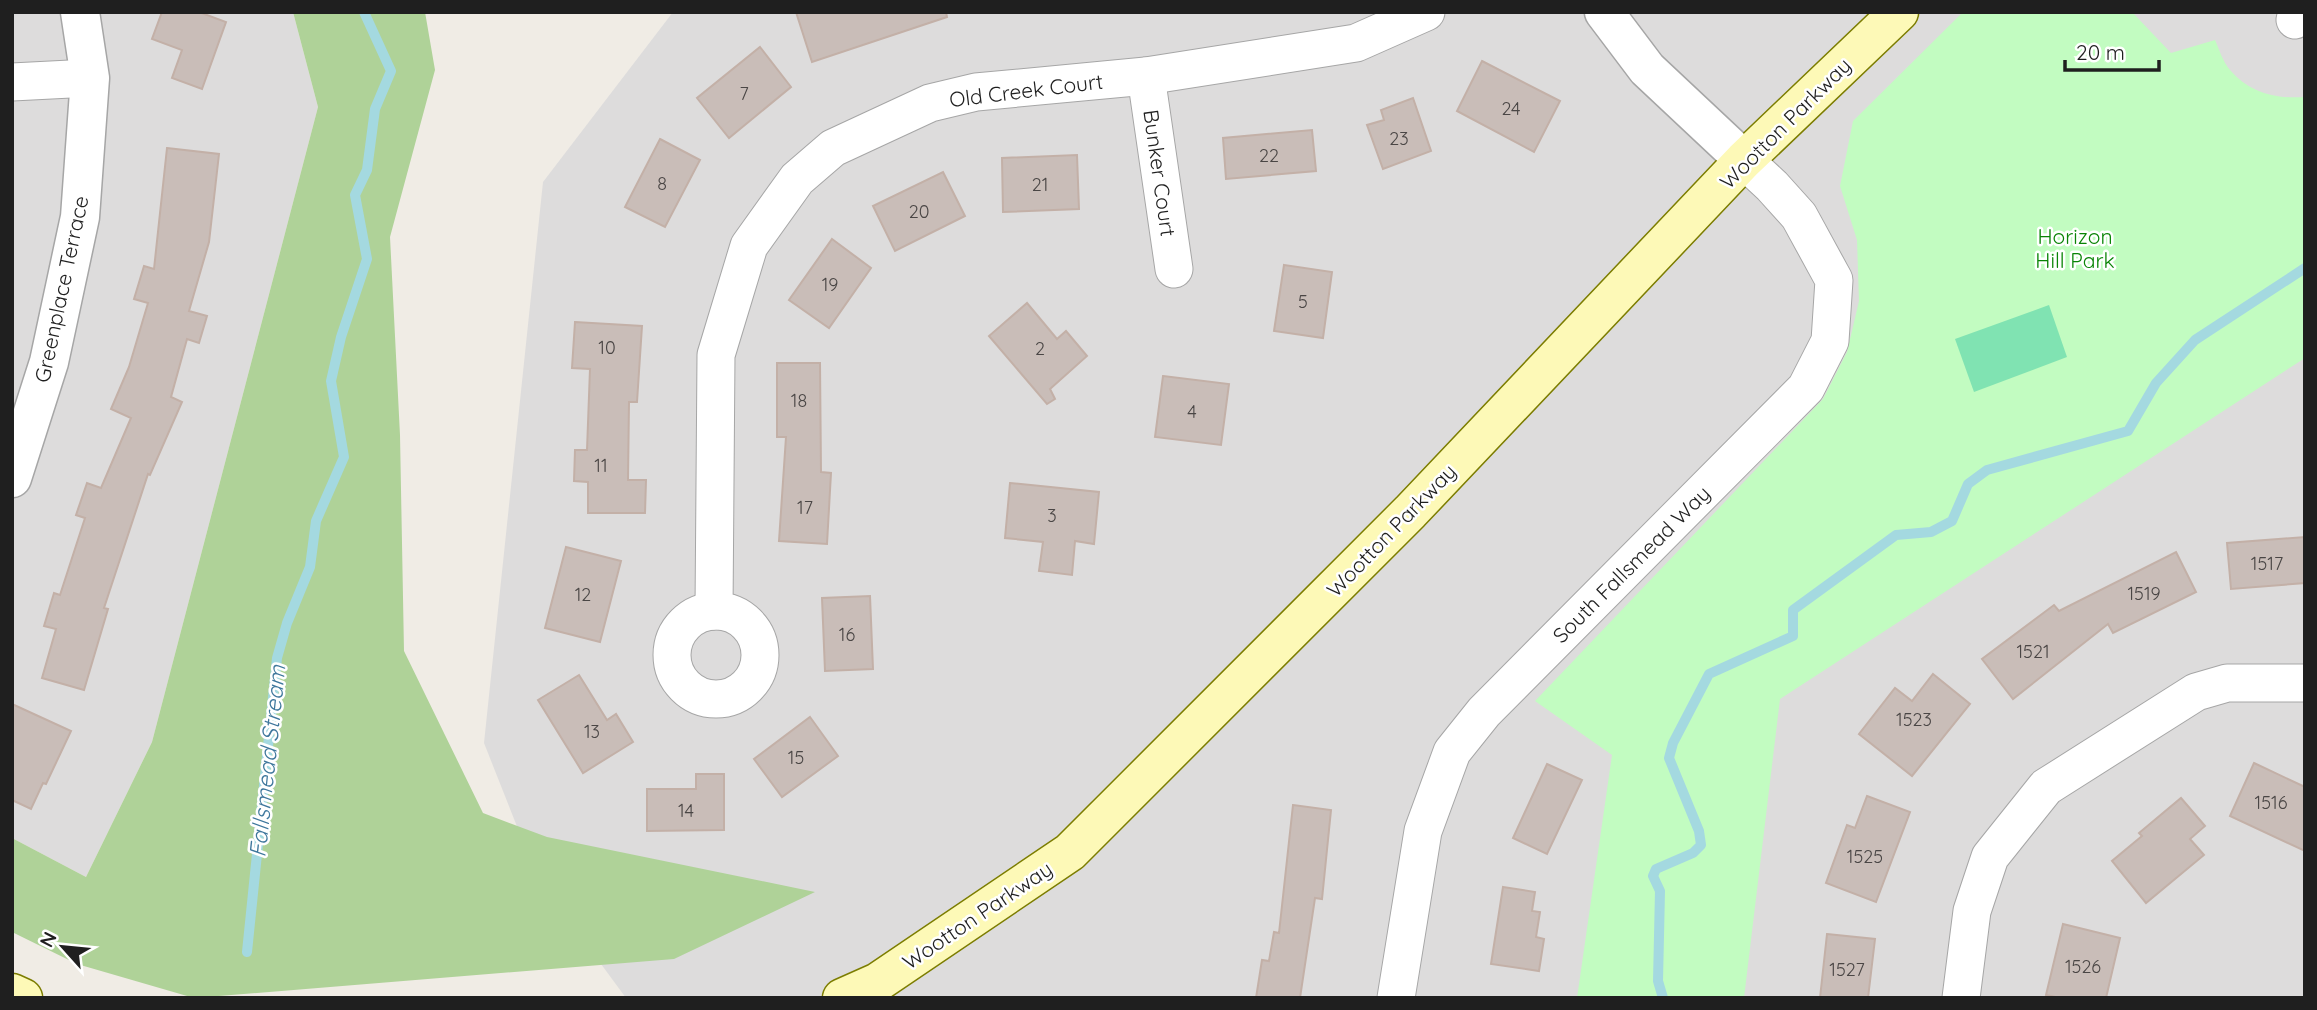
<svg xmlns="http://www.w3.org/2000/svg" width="2317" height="1010" viewBox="0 0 2317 1010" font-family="Quicksand,sans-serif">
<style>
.residential{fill:#dddcdc}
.forest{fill:#afd298}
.park{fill:#c2fcc1}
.pitch{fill:#80e3b2}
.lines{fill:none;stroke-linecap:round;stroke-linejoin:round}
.stream{stroke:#a4d9e0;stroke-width:10}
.building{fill:#c9bdb8;stroke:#c3b0a7;stroke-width:2}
.minor-casing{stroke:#a6a6a6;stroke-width:39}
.tertiary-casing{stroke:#a6a6a6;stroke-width:41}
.secondary-casing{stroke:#7c7d00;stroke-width:41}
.minor{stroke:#fff;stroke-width:37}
.tertiary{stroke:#fff;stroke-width:38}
.secondary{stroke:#fdf9b7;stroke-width:38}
.labels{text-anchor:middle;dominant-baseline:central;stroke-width:5;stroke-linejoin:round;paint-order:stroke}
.number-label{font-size:18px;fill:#4a4645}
.street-label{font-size:21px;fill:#1f1f1f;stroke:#fff}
.park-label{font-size:21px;fill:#098406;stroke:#fff}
.water-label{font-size:23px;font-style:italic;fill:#3e779c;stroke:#fff}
</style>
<rect width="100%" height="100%" fill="#f0ece5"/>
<g class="residential">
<path d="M12 12H293L318 107 152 742 86 877 12 838Z"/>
<path d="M673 12H2305V998H626L537 877 484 743 543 182Z"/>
</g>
<path class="forest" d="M293 12H425L435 70 390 237 400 435 404 651 483 813 547 837 815 892 674 959 194 998 77 964 12 932V838L86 877 152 742 318 107Z"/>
<path class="park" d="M1963 12H2132L2171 53 2215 40C2219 49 2223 62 2230 70 2250 93 2275 99 2305 97V358L1780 699 1744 998H1577L1612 755 1535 701 1823 399 1847 352 1859 301 1857 240 1840 186 1853 121Z"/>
<path class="pitch" d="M2049 305 2067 357 1974 392 1955 339Z"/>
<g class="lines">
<g class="stream">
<path d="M247 952 277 658 287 623 310 567 316 521 344 457 331 381 341 337 367 259 355 195 367 170 375 109 391 71 364 12"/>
<path d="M1663 998 1658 981 1660 891 1653 876 1656 869 1693 853 1701 845 1699 831 1669 758 1673 743 1709 674 1793 636V610L1896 535 1931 532 1952 521 1968 484 1987 470 2128 431 2156 383 2195 340 2305 268"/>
</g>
</g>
<g class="building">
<path d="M162 12H199L226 22 202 89 172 78 182 50 152 39Z"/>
<path d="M796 12H946L947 17 812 62Z"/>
<path d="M760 47 791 87 729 138 697 98Z"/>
<path d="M1482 61 1560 101 1534 152 1457 111Z"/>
<path d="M1413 98 1431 151 1383 169 1367 125 1384 120 1381 110Z"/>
<path d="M1312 130 1316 171 1226 179 1223 138Z"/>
<path d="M660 139 700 160 665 227 625 207Z"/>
<path d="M167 148 219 154 209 242 189 311 207 316 199 343 187 339 171 397 182 402 150 475 148 474 104 608 108 609 84 690 42 678 56 629 44 626 54 593 60 595 85 518 76 515 87 483 101 488 131 418 111 409 129 367 148 303 134 299 144 266 154 269Z"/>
<path d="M1077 155 1079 209 1003 212 1002 158Z"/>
<path d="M943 172 965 216 895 251 873 206Z"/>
<path d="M832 239 871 268 829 328 789 300Z"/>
<path d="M1284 265 1332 272 1323 338 1274 331Z"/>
<path d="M1027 303 1057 339 1066 331 1087 356 1050 389 1055 399 1047 404 989 336Z"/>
<path d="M575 322 642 326 637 402H629L628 480H646L645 513H588V482L574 481 575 450H587L590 369 572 368Z"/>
<path d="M777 363H820L821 472 831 473 827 544 779 541 786 437H777Z"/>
<path d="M1163 376 1229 384 1221 445 1155 437Z"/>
<path d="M1010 483 1099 492 1094 544 1075 541 1072 575 1039 571 1043 542 1005 538Z"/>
<path d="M2305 537V583L2231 589 2227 543Z"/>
<path d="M566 547 621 561 600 642 545 628Z"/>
<path d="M2176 552 2196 592 2113 633 2108 624 2013 699 1982 659 2054 605 2059 611Z"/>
<path d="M870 596 873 669 825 671 822 598Z"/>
<path d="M1933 674 1970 704 1912 776 1859 734 1895 688 1912 701Z"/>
<path d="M579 675 607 720 616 714 633 742 583 773 538 700Z"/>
<path d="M12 704 71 731 46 784 43 783 31 809 12 800Z"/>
<path d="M810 717 838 756 782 797 754 759Z"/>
<path d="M2254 763 2305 787V851L2230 816Z"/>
<path d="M1547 764 1582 780 1547 854 1513 838Z"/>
<path d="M696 774H724V830L647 831V789H696Z"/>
<path d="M1867 796 1910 812 1876 902 1826 883 1847 825 1855 828Z"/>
<path d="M2181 798 2205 826 2190 839 2204 855 2146 903 2112 861 2142 836 2139 833Z"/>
<path d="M1293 805 1331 810 1322 899 1315 898 1300 998H1256L1262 960 1269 961 1274 932 1279 933Z"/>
<path d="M1503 887 1535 892 1532 911 1540 912 1536 937 1544 939 1539 971 1491 964Z"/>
<path d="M2063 924 2120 938 2106 998H2060L2046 995Z"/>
<path d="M1827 934 1875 939 1868 998H1820Z"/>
</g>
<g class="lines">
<g class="minor-casing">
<g id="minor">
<path d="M2295 20 2297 12"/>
<path d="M1146 76 1174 269"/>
<path d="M12 82 90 78"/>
<path d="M714 611 716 355 749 246 797 179 833 148 930 103 976 92 1146 76 1356 43 1426 12"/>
<circle cx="716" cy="655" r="44"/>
<path d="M1396 998 1423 831 1452 752 1484 712 1806 388 1830 341 1834 280 1799 216 1772 186 1744 160"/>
<path d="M1961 998 1972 911 1990 857 2046 787 2196 692 2227 683H2305"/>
</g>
</g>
<g class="tertiary-casing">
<g id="tertiary">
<path d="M1604 12 1647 69 1744 160"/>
<path d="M12 478 49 362 80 217 90 78 80 12"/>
</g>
</g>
<g class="secondary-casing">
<g id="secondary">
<path d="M12 993 23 998"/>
<path d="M842 998 878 982 1070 852 1410 512 1744 160 1899 12"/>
</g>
</g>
<use href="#minor" class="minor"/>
<use href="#tertiary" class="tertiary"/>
<use href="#secondary" class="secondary"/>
</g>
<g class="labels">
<g class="number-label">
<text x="744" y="93">7</text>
<text x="1511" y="108">24</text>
<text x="1399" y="138">23</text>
<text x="1269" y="155">22</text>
<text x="662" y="183">8</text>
<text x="1040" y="184">21</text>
<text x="919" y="211">20</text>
<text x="830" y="284">19</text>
<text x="1303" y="301">5</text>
<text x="607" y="347">10</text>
<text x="1040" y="348">2</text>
<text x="799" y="400">18</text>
<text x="1192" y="411">4</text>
<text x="601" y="465">11</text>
<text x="805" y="507">17</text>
<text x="1052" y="515">3</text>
<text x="2267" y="563">1517</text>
<text x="2144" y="593">1519</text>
<text x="583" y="594">12</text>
<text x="847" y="634">16</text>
<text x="2033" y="651">1521</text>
<text x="1914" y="719">1523</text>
<text x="592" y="731">13</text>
<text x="796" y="757">15</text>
<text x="2271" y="802">1516</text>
<text x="686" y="810">14</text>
<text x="1865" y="856">1525</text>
<text x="2083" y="966">1526</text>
<text x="1847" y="969">1527</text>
</g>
<g class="street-label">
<text transform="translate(1026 90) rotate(-7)">Old Creek Court</text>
<text transform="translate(1785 123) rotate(-45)">Wootton Parkway</text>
<text transform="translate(1160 173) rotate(82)">Bunker Court</text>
<text transform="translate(61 289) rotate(-78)">Greenplace Terrace</text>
<text transform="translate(1391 530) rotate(-46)">Wootton Parkway</text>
<text transform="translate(1631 564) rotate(-45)">South Fallsmead Way</text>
<text transform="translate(977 915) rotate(-34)">Wootton Parkway</text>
</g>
<g class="park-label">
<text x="2075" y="236">Horizon<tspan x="2075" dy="24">Hill Park</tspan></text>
</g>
<g class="water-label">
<text transform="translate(267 761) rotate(-84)">Fallsmead Stream</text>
</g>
</g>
<rect width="2317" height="1010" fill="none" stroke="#1f1f1f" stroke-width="28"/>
<g transform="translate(63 947) rotate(297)" stroke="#ffffff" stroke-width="5" paint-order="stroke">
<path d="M0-5L12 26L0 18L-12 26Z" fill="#1f1f1f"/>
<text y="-10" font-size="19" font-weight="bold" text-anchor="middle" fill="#1f1f1f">N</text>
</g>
<path d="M2065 60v10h94v-10" fill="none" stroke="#1f1f1f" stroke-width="3.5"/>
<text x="2076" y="60" font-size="21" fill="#1f1f1f" stroke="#ffffff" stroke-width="5" paint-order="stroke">20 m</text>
</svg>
